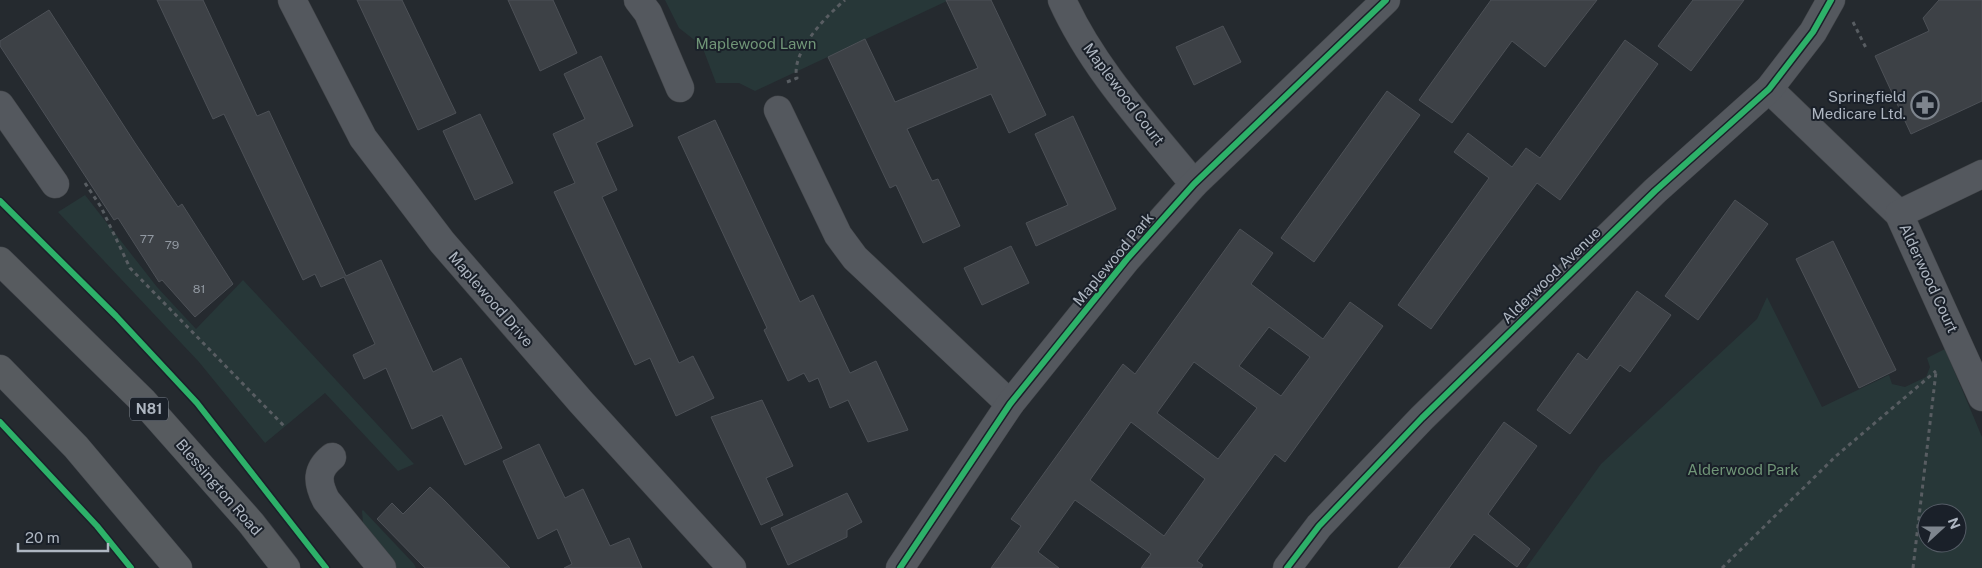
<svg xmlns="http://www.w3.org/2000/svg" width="1982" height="568" viewBox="0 0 1982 568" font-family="'Public Sans',sans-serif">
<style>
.green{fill:#273738;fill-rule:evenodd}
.building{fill:#3d4146;stroke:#4d5157;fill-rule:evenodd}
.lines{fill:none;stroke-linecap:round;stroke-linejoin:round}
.minor-casing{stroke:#414448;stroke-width:29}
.primary-casing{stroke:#42464c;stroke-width:29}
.path{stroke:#585d62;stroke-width:3;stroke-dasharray:4 4;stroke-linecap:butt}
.minor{stroke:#54585e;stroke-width:28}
.primary{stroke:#575b5f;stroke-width:28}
.cycleway-casing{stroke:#1a2029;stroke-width:9}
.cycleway{stroke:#2db169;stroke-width:6}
.labels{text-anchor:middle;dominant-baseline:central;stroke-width:4;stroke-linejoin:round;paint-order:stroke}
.number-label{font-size:12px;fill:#9299a2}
.shield{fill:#1a2029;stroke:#828993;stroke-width:1}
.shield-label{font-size:14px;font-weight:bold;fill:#aeb6c1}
.park-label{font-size:15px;fill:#709577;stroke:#1a2029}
.street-label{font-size:15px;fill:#aeb6c1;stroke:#1a2029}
.poi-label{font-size:15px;fill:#aeb6c1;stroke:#1a2029;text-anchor:end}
</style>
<rect width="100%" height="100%" fill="#252a2f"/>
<g class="green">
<path d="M665 0H949L755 91 739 83H716L702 46 679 28Z"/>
<path d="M85 195 157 287 196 329 243 280 414 464 398 471 325 393 265 443 199 362 58 212Z"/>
<path d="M1767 297 1822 407 1889 375 1892 384 1905 387 1926 377 1930 367 1927 358 1945 349 1982 437V568H1526L1601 464 1757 319ZM1927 513H1957V543H1927Z"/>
<path d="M363 510 414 564 416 568H394L363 523 362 511Z"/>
</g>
<g class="building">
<path d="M157 0H203L257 116 269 111 346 276 381 260 433 372 461 358 502 448 465 465 442 415 412 429 386 368 364 379 353 355 375 344 344 277 321 287 315 274 303 280 224 114 213 119Z"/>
<path d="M357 0H402L456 113 418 130Z"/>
<path d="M508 0H553L577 53 540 71Z"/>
<path d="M946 0H991L1046 115 1009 133 991 94 907 129 932 181 938 179 960 226 923 243 896 185 890 188 828 57 865 39 895 102 978 68Z"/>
<path d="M1491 0H1597L1545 67 1512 41 1452 123 1419 100Z"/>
<path d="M1693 0H1744L1691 71 1658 46Z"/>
<path d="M1939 0H1982V101L1911 134 1875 56 1929 31 1923 18Z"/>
<path d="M49 10 135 143 178 207 182 204 233 284 195 317 162 280 159 282 118 218 114 220 0 46V41Z"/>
<path d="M1223 26 1241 62 1194 85 1176 47Z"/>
<path d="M1625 40 1658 64 1560 200 1537 183 1431 329 1398 305 1489 178 1454 152 1468 133 1512 167 1526 148 1540 158Z"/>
<path d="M601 56 633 126 596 143 617 190 602 197 679 363 693 356 714 398 676 416 650 358 635 365 554 192 575 183 553 134 585 119 564 74Z"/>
<path d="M1387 91 1420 115 1314 262 1281 238Z"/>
<path d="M480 114 513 183 475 200 443 131Z"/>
<path d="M1073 116 1116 209 1036 246 1026 223 1068 205 1035 134Z"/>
<path d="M715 120 800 302 813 295 850 373 876 361 908 430 868 442 848 400 830 408 818 378 809 382 804 373 788 381 764 330 767 328 678 137Z"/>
<path d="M1735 200 1768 224 1698 320 1665 296Z"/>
<path d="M1240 229 1273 253 1251 284 1323 339 1350 302 1383 326 1285 462 1275 454 1197 561 1203 565 1201 568H1141L1151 554 1075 500 1038 552 1059 568H991L1021 526 1011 519 1123 364 1135 374ZM1269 327 1310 357 1281 396 1239 366ZM1194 362 1257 408 1218 459 1157 413ZM1131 422 1205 479 1164 536 1090 480Z"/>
<path d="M1833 241 1896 370 1859 388 1796 259Z"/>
<path d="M1011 246 1029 283 982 305 964 268Z"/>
<path d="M1637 291 1671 315 1630 372 1620 365 1570 434 1537 410 1578 353 1587 360Z"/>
<path d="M762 400 793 466 766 478 783 515 761 525 711 417Z"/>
<path d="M1504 422 1537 446 1488 514 1530 549 1517 567 1474 534 1449 568H1398Z"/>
<path d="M539 444 565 498 583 489 610 546 629 538 642 568H564L572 564 557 529 538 539 503 461Z"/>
<path d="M430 487 444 500 510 568H425L377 519 392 503 403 514Z"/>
<path d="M847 493 862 522 847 530V537L788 565 771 528Z"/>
</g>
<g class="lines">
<g class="minor-casing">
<g id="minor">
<path d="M292 0 363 138 442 242 581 402 732 568"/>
<path d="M638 0 648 13 680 88"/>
<path d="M1062 0C1093 69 1147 126 1194 184"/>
<path d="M1769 89 1899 214 1982 397"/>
<path d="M0 105 55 184"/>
<path d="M778 110 838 235 855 258 1010 404"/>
<path d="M1899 214 1982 174"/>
<path d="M332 457C316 470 317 482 326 500L382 568"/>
<path d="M900 568 1010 404 1127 259 1194 184 1386 0"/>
<path d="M1287 568 1319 526 1422 418 1655 191 1769 89 1813 32 1831 0"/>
</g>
</g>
<g class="primary-casing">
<g id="primary">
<path d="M0 261 143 401 251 523 286 568"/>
<path d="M0 369 76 447 178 568"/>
</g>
</g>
<g class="path">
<path d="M1853 22 1867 50"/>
<path d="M787 82 797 78C790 53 827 15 845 0"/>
<path d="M85 183 101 207 130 268 286 428"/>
<path d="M1722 568 1836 456 1936 371"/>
<path d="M1913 568 1936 372"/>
</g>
<use href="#minor" class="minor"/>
<use href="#primary" class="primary"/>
<g class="cycleway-casing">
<g id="cycleway">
<path d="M0 201 116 316 197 403 326 568"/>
<path d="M0 422 97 526 131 568"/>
<path d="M900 568 1010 404 1127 259 1194 184 1386 0"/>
<path d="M1287 568 1319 526 1422 418 1655 191 1769 89 1813 32 1831 0"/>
</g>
</g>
<use href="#cycleway" class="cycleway"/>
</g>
<defs>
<g id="pharmacy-ring" transform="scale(1.4375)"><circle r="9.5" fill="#1a2029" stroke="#7e858e" stroke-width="1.5"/><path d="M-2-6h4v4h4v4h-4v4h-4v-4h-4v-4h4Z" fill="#7e858e"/></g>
</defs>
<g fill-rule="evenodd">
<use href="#pharmacy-ring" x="1925" y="105"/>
</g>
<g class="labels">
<g class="number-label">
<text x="147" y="239">77</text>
<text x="172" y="245">79</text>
<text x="199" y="289">81</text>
</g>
<rect class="shield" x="130" y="397.5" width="38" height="23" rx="4"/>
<g class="shield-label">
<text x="149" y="409">N81</text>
</g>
<g class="park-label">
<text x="756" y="43">Maplewood Lawn</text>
<text x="1743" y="469">Alderwood Park</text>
</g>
<g class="street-label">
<text transform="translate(1124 94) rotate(53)">Maplewood Court</text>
<text transform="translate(1113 259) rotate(-50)">Maplewood Park</text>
<text transform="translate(1551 275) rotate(-44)">Alderwood Avenue</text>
<text transform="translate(1929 278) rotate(65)">Alderwood Court</text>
<text transform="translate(491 299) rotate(49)">Maplewood Drive</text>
<text transform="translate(219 487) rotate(49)">Blessington Road</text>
</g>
<g class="poi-label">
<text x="1906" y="96">Springfield<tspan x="1906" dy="17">Medicare Ltd.</tspan></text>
</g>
</g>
<g transform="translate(1942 528) rotate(69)"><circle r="24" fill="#1a2029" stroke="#555c66"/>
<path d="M0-4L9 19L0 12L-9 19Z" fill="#7e858e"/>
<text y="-8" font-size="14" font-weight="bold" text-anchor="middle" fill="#aeb6c1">N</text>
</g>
<path d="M18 543v8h90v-8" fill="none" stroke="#aeb6c1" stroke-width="2.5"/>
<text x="25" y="543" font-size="15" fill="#aeb6c1" stroke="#1a2029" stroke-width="4" paint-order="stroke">20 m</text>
</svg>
